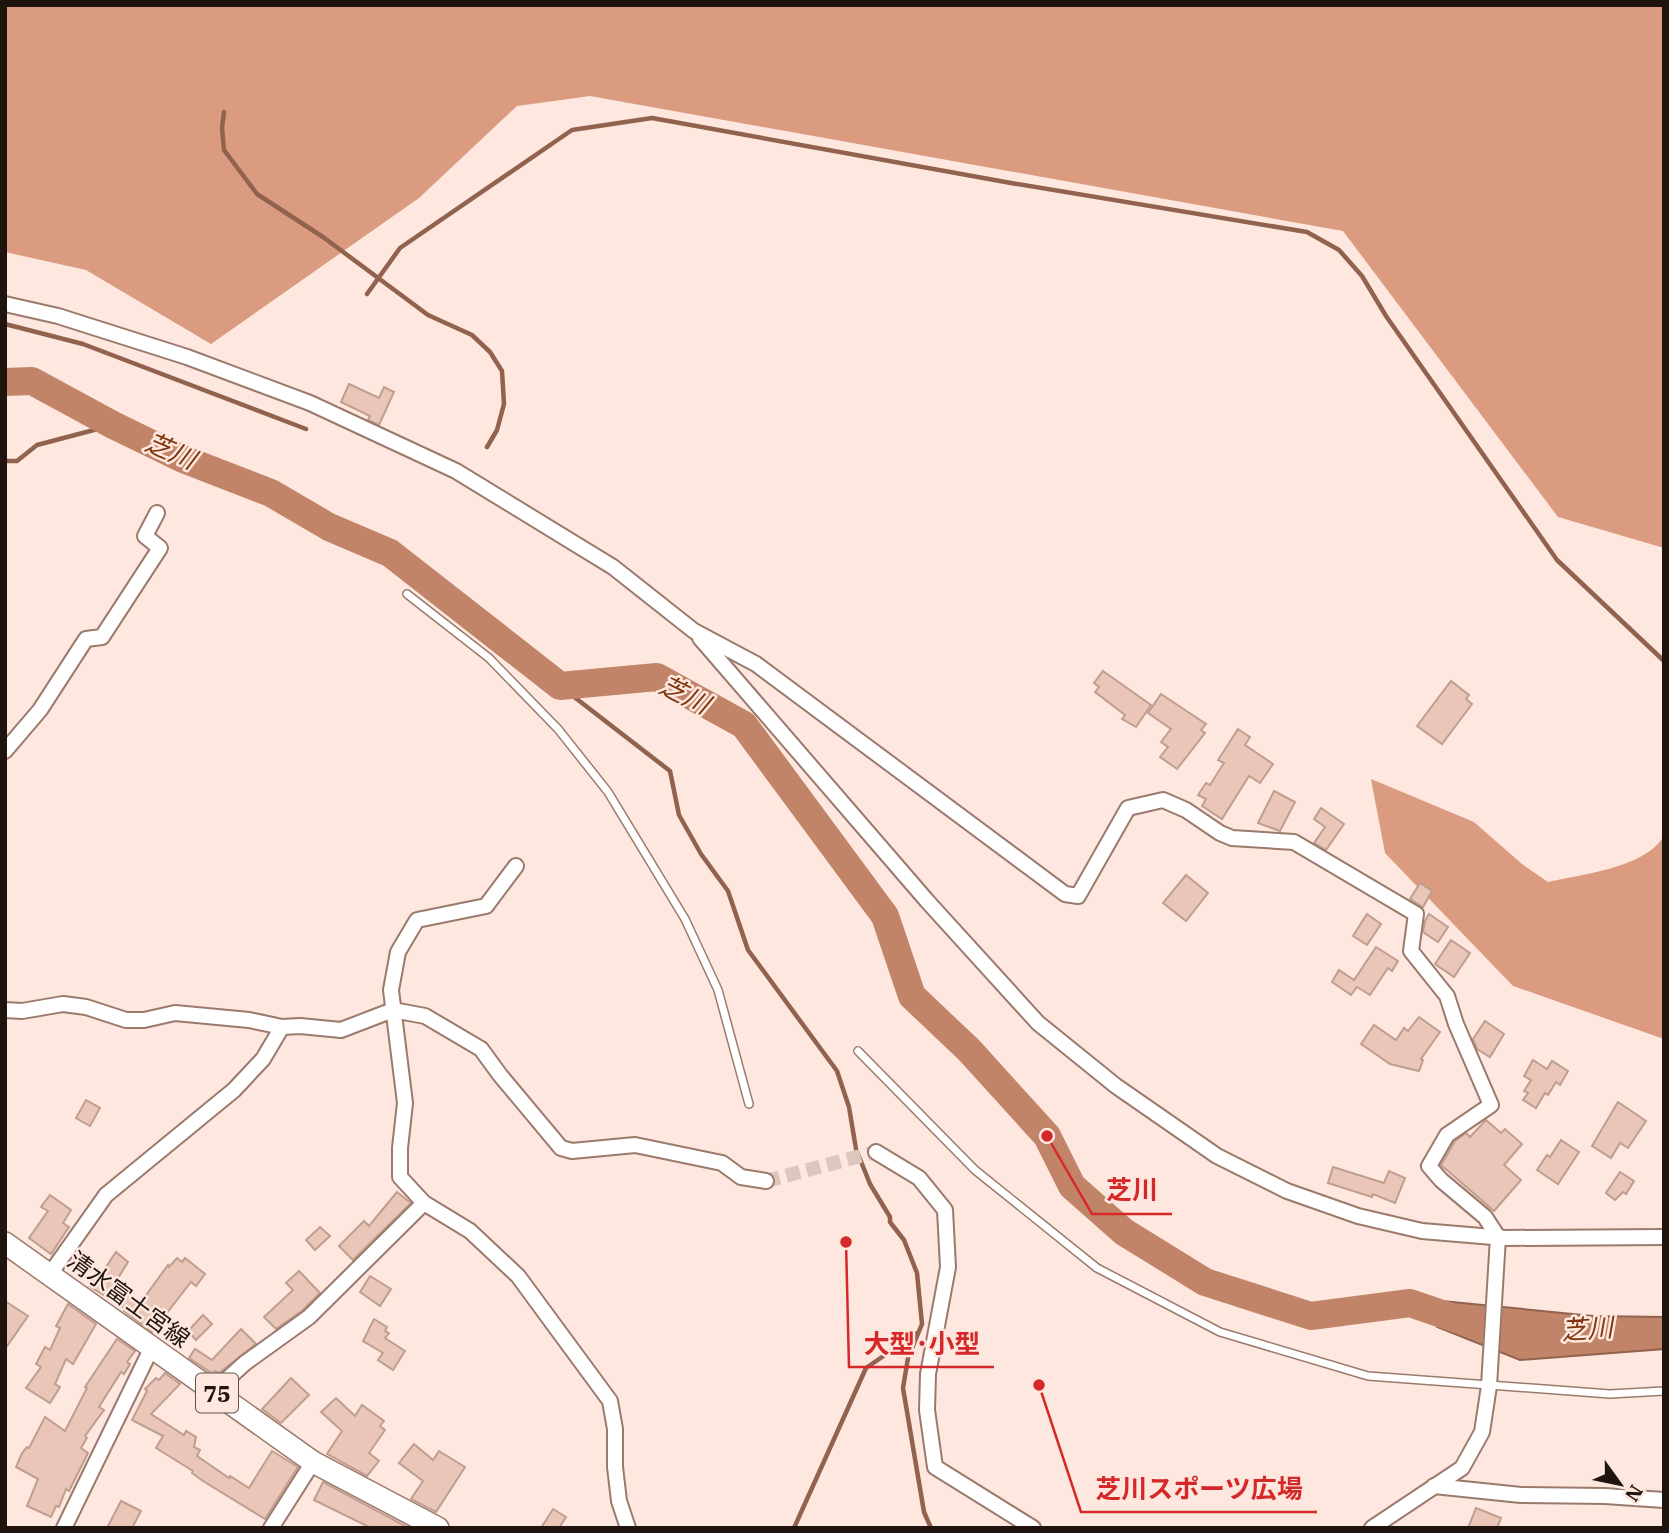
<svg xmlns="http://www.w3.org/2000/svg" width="1669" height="1533" viewBox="0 0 1669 1533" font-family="'IBM Plex Serif','Noto Sans JP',serif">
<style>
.forest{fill:#db9b80}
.water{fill:#c18469;stroke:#91624e;stroke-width:2}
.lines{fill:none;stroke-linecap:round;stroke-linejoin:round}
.stream{stroke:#91624e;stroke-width:4.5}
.river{stroke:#c18469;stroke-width:28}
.building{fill:#e9c6b7;stroke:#c09e8f;stroke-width:2}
.minor-tunnel{stroke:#dcc7bf;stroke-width:14;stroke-dasharray:14 7;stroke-linecap:butt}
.service-casing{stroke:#9b7a6c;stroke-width:10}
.minor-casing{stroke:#9b7a6c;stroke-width:18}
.primary-casing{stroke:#9b7a6c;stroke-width:24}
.service{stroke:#fff;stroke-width:7}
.minor{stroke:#fff;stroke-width:14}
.primary{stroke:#fff;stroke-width:21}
.labels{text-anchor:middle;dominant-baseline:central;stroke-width:5;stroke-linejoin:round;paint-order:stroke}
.shield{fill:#fde7de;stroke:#62534d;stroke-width:2}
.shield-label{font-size:23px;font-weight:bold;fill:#20140f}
.street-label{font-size:24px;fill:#20140f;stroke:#fde7de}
.water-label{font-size:26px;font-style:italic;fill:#81350c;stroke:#fde7de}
.leader{fill:none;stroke:#d62828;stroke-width:2.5}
.callout-dot{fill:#d62828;stroke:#fde7de;stroke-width:2.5}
.callout-label{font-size:26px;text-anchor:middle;font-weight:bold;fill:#d62828;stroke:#fde7de;stroke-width:5;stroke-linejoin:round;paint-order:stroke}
</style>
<rect width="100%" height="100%" fill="#fde7de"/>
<g class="forest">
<path d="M5 5H1664V548L1558 517 1343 231 590 96 517 106 419 198 211 344 86 270 5 252Z"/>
<path d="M1371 779 1474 822 1522 864 1548 882C1579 875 1649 867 1664 835V1039L1513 986 1385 853Z"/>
</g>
<path class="water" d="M1442 1301 1593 1316 1664 1317V1349L1520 1360 1437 1327Z"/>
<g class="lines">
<g class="stream">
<path d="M224 112 222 128 224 150 257 194 323 237 428 315 472 335 490 352 502 371 504 404 497 430 487 447"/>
<path d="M367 294 400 248 572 130 652 118 1011 183 1307 232 1339 250 1362 276 1386 316 1557 560 1664 661"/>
<path d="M5 324 83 344 306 429"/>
<path d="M5 461H17L37 445 113 425"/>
<path d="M560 686 670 771 679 815 701 854 728 891 748 950 837 1071 849 1107 856 1149 870 1184 890 1217V1222L904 1240 917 1273 922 1324 908 1358 903 1388 924 1512 931 1528"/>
<path d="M794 1528 866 1368 917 1333"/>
</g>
<path class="river" d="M5 382 32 381 113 425 183 459 271 493 329 527 390 553 560 686 657 677 744 725 885 916 912 996 969 1050 1047 1136 1072 1186 1124 1232 1205 1282 1311 1316 1410 1303 1474 1325"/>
</g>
<g class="building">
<path d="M349 384 379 398 384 387 394 392 379 425 368 420 370 416 341 402Z"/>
<path d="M1103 671 1151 705 1136 727 1122 719 1125 715 1095 692 1099 687 1094 683Z"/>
<path d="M1451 681 1469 695 1466 699 1472 704 1442 744 1417 726Z"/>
<path d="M1161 694 1206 724 1201 730 1205 733 1177 769 1160 757 1168 747 1161 742 1171 729 1148 713Z"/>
<path d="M1238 729 1250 737 1245 745 1273 764 1260 783 1249 776 1222 819 1202 806 1206 799 1198 795 1206 783 1210 785 1224 763 1218 760Z"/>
<path d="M1274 791 1295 802 1280 831 1258 823Z"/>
<path d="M1321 808 1344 824 1326 850 1314 843 1325 827 1314 819Z"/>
<path d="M1186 875 1208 893 1186 921 1163 903Z"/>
<path d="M1420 883 1432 891 1423 907 1410 899Z"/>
<path d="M1367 914 1381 924 1367 945 1353 936Z"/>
<path d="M1429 914 1448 927 1438 942 1423 932 1425 921Z"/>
<path d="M1451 940 1470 953 1454 977 1435 964Z"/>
<path d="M1376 947 1398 961 1392 971 1388 968 1370 995 1357 987 1351 995 1332 982 1339 970 1354 980Z"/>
<path d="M1419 1017 1440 1032 1421 1059 1423 1060 1419 1071 1390 1064 1361 1044 1374 1025 1396 1040 1404 1028 1408 1031Z"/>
<path d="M1485 1021 1504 1034 1490 1057 1477 1049 1473 1039Z"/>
<path d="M1533 1060 1547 1069 1552 1061 1568 1071 1560 1085 1556 1082 1548 1095 1545 1093 1536 1108 1523 1100 1528 1093 1524 1091 1531 1080 1524 1076Z"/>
<path d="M86 1100 100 1108 90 1126 76 1118Z"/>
<path d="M1618 1102 1646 1121 1628 1148 1620 1143 1611 1158 1592 1146Z"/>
<path d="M1486 1120 1501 1133 1505 1129 1522 1144 1504 1165 1521 1180 1494 1211 1441 1165 1455 1141 1466 1133 1470 1137Z"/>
<path d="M1561 1140 1579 1152 1558 1184 1537 1170 1547 1155 1550 1157Z"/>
<path d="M1333 1167 1384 1183 1389 1171 1405 1178 1395 1203 1373 1194 1372 1197 1328 1183Z"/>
<path d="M1620 1172 1634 1181 1626 1194 1623 1192 1615 1200 1606 1193Z"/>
<path d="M397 1192 411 1203 353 1260 339 1246 364 1221 369 1226Z"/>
<path d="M50 1195 71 1210 63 1223 69 1227 51 1254 29 1238 48 1211 41 1207Z"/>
<path d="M320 1227 330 1236 315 1250 306 1240Z"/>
<path d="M116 1252 128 1262 115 1283 141 1302 168 1265 169 1267 177 1258 182 1262 185 1258 205 1274 196 1286 191 1282 152 1332 124 1311 126 1309 89 1286 99 1271 102 1273Z"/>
<path d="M299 1271 320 1293 303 1310 276 1329 264 1317 293 1290 286 1283Z"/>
<path d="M370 1276 391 1289 380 1306 360 1292Z"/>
<path d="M5 1301 28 1316 5 1349Z"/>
<path d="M68 1304 96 1324 73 1364 66 1359 55 1384 60 1387 50 1403 26 1388 41 1367 36 1364 45 1347 50 1350 60 1328 56 1326Z"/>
<path d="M203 1315 212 1324 196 1340 188 1331Z"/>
<path d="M374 1319 387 1327 385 1331 389 1333 385 1338 405 1351 393 1370 378 1360 383 1353 363 1341Z"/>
<path d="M241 1329 256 1344 219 1373 215 1371 213 1374 189 1358 195 1349 212 1360Z"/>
<path d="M117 1339 135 1351 127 1362 130 1364 124 1374 121 1372 99 1407 104 1410 85 1436 87 1438 81 1448 88 1453 69 1491 66 1489 59 1507 56 1506 51 1517 27 1506 38 1479 16 1467 22 1453 27 1447 29 1448 45 1417 65 1431 87 1388 85 1387Z"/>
<path d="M165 1373 180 1384 151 1414 184 1435 186 1431 196 1437 194 1447 200 1450 197 1456 229 1478 230 1476 249 1488 272 1451 298 1467 265 1519 203 1481 192 1473 193 1471 156 1448 163 1436 132 1420 147 1391 145 1389 156 1378 159 1380Z"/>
<path d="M291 1378 309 1395 281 1423 262 1409Z"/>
<path d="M336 1398 355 1416 362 1405 384 1421 380 1426 385 1430 369 1453 379 1461 367 1476 327 1454 342 1431 321 1412Z"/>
<path d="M414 1444 433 1460 439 1451 465 1467 436 1512 411 1499 423 1481 399 1463Z"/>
<path d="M323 1482 409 1528H371L314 1500Z"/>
<path d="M121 1501 141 1511 132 1528H107Z"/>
<path d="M1476 1508 1501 1518 1497 1528H1468Z"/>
<path d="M553 1509 566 1517 559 1528H541Z"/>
</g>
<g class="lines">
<path class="minor-tunnel" d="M766 1181 876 1152"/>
<g class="service-casing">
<g id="service">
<path d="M407 594 489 658 558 729 608 792 685 919 718 990 749 1104"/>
<path d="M858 1051 975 1170 1097 1268 1220 1332 1368 1376 1610 1394 1664 1391"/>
</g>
</g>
<g class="minor-casing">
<g id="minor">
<path d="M5 304 58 316 187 357 310 403 456 471 613 567 694 631 756 664 1065 894 1078 896 1128 808 1163 800 1186 810 1220 833 1232 838 1294 842 1416 914 1411 951 1447 996 1456 1024 1491 1105 1447 1135 1429 1166 1441 1180 1485 1217 1498 1237 1489 1386 1482 1432 1462 1468 1372 1528"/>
<path d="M700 638 928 902 1038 1023 1116 1086 1217 1156 1287 1191 1358 1216 1422 1231 1505 1238 1664 1237"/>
<path d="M5 751 40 710 86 639 102 637 160 548 145 536 157 513"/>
<path d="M516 866 486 906 417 920 398 952 391 990 405 1103 400 1148V1177L424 1203 470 1231 518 1276 610 1401 615 1429V1467L619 1501 628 1528"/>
<path d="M5 1010 22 1011 63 1004 86 1007 126 1020H144L175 1013 249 1020 282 1027 300 1026 341 1030 393 1010 425 1016 481 1049 500 1075 561 1148 572 1151 635 1145 722 1163 741 1177 766 1181"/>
<path d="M876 1152 919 1178 945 1210 948 1267 928 1374 927 1410 935 1467 1033 1528"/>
<path d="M50 1274 106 1195 234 1090 263 1059 282 1027"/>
<path d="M214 1391 245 1363 309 1317 424 1203"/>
<path d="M1434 1486 1521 1495 1605 1496 1664 1500"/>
<path d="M64 1528 152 1347"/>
<path d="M271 1528 313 1462"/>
</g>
</g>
<g class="primary-casing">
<path id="primary" d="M5 1243 313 1462 438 1528"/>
</g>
<use href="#service" class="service"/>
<use href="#minor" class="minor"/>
<use href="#primary" class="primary"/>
</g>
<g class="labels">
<rect class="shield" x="196" y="1373.5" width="42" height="39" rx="5"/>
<g class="shield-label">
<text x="217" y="1393">75</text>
</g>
<g class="street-label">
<text transform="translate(129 1299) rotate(36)">清水富士宮線</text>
</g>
<g class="water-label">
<text transform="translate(171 450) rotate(23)">芝川</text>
<text transform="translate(685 694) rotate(26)">芝川</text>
<text transform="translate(1587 1328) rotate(-4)">芝川</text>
</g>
</g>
<path class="leader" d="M1047 1136L1092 1214H1172M846 1242L849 1367H994M1039 1385L1081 1512H1317"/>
<g class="callout-dot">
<circle cx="1047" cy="1136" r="7"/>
<circle cx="846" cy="1242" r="7"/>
<circle cx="1039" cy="1385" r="7"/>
</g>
<g class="callout-label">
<text x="1132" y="1199">芝川</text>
<text x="922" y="1353">大型･小型</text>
<text x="1199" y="1498">芝川スポーツ広場</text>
</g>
<rect width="1669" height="1533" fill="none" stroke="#20140f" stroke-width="14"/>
<g transform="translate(1620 1484) rotate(123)" stroke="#fde7de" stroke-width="5" paint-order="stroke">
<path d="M0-5L12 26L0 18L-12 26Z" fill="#20140f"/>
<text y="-10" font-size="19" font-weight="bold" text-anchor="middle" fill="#20140f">N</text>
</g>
</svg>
